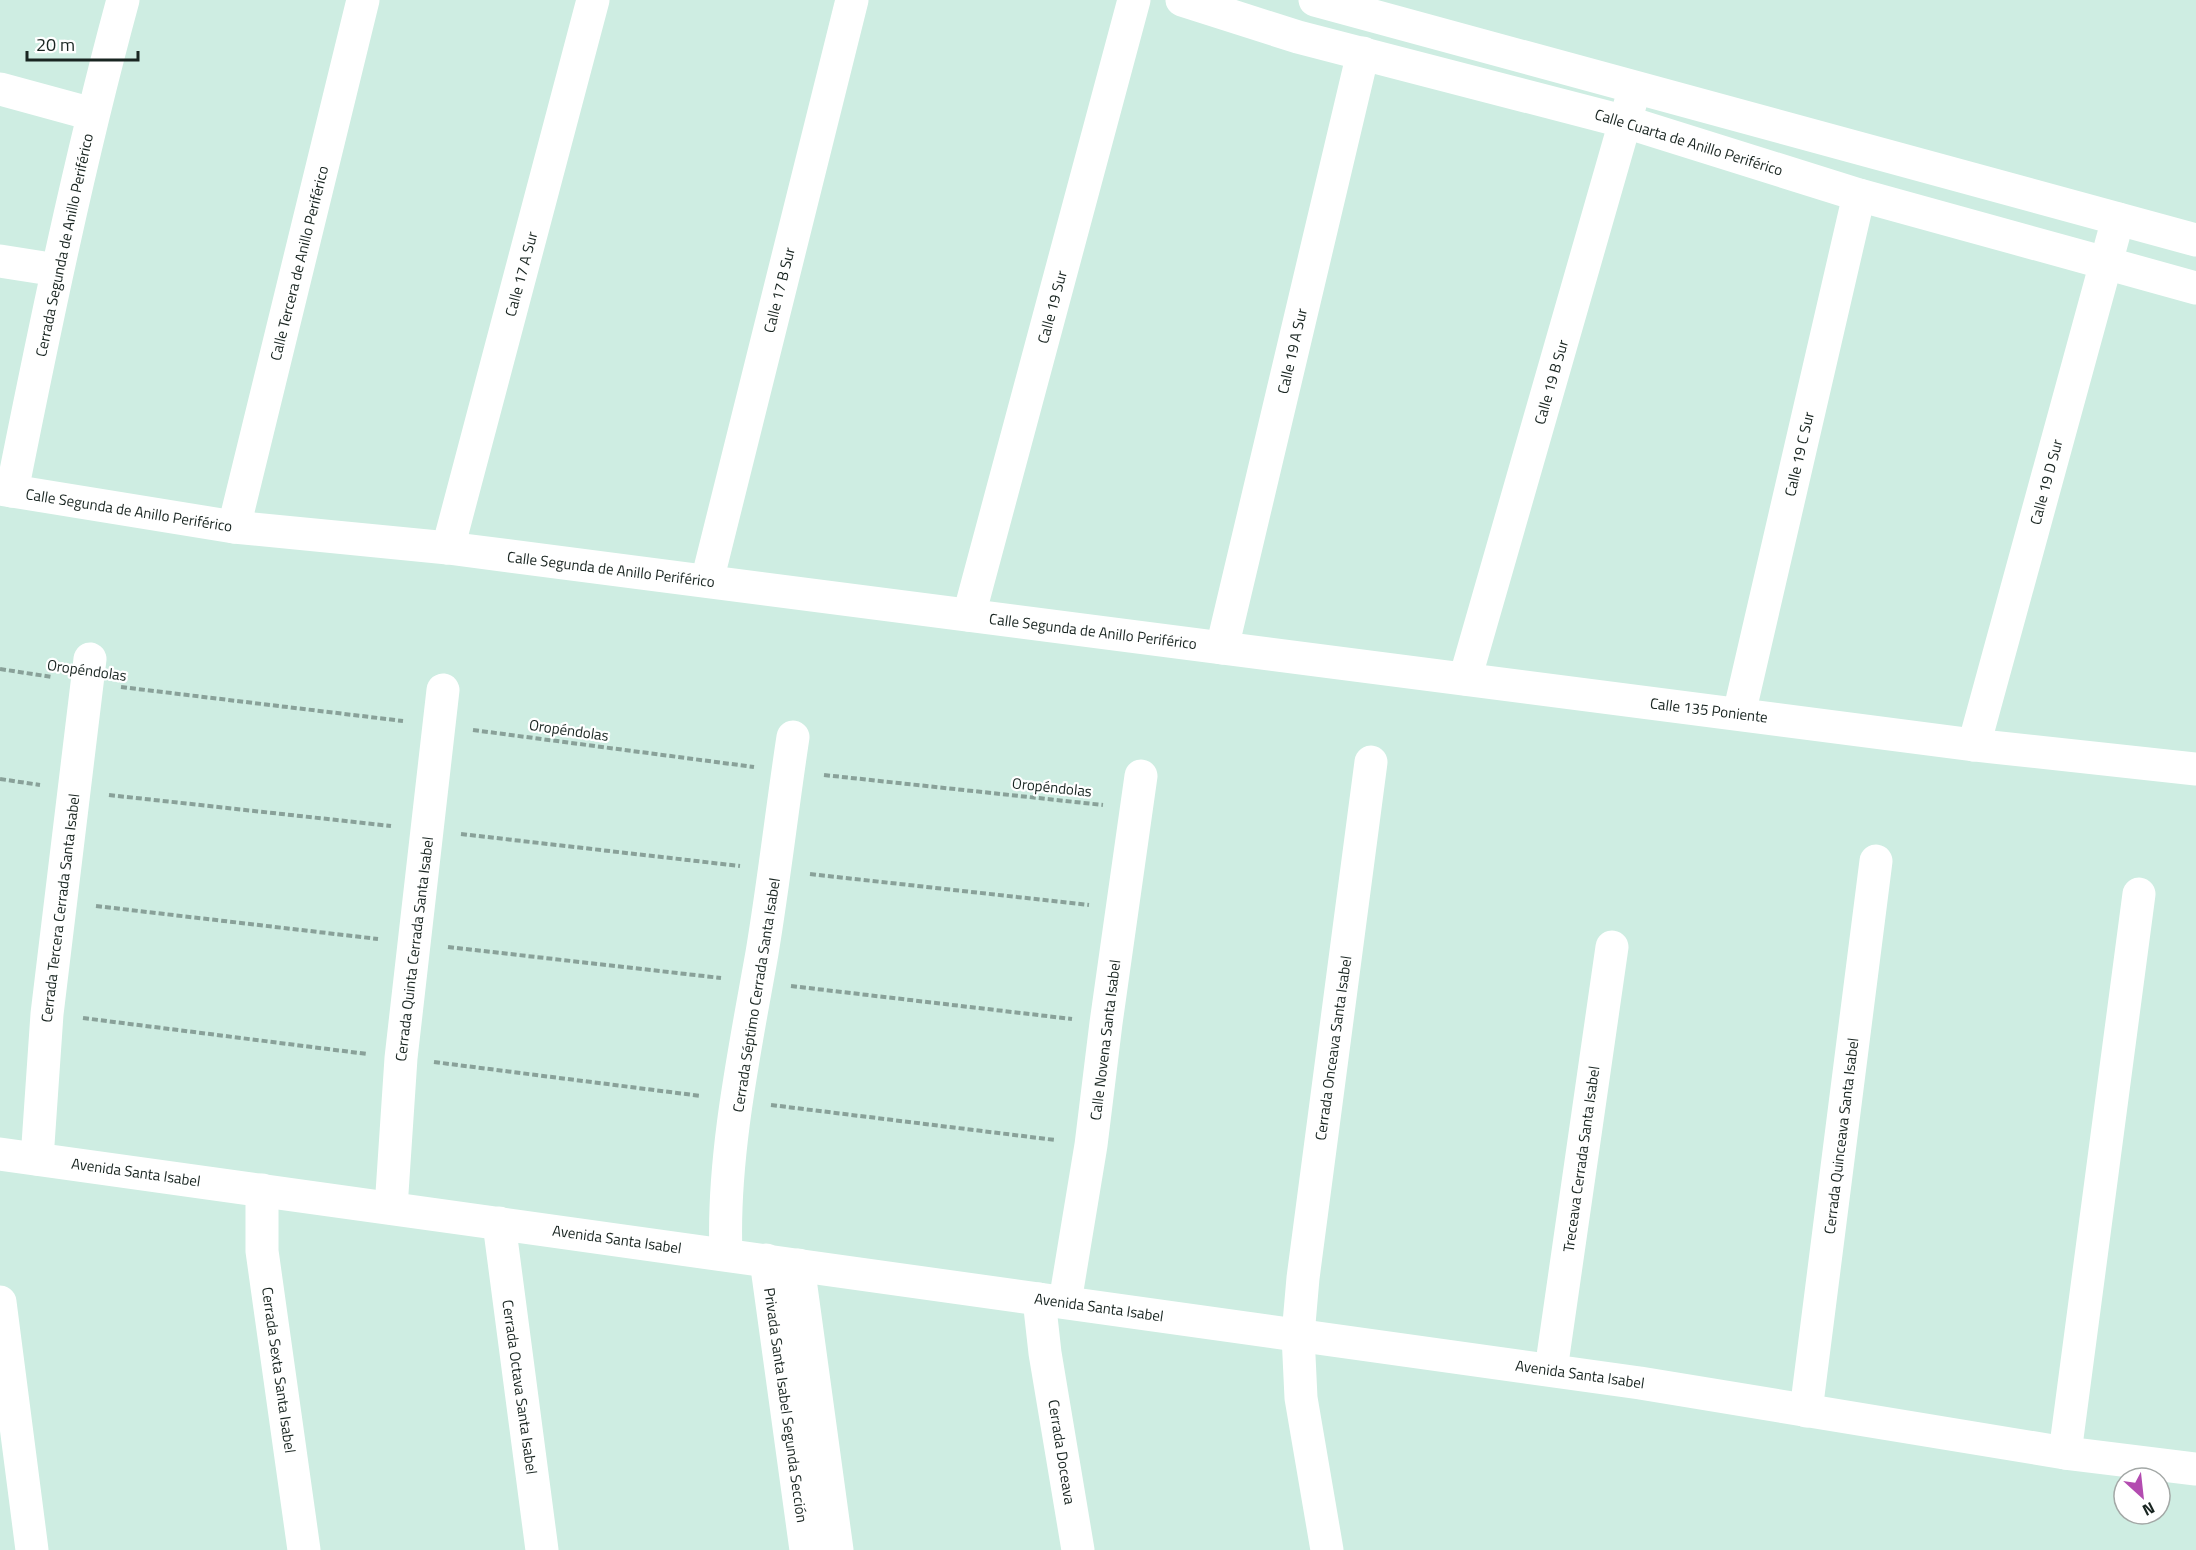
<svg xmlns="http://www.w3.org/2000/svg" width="2196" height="1550" viewBox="0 0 2196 1550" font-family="'Titillium Web',sans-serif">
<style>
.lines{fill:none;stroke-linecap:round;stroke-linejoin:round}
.path{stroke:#89a199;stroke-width:4;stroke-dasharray:6 3;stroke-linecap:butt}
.minor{stroke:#fff;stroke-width:33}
.labels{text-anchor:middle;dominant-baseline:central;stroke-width:4.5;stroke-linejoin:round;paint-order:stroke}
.street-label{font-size:15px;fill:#192521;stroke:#fff}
</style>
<rect width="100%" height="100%" fill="#ceede2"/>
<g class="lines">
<g class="path">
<path d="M0 669 52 677"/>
<path d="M121 687 403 721"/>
<path d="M473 730 754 767"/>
<path d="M824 775 1103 805"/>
<path d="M0 779 40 785"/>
<path d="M109 795 391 826"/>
<path d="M461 834 740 866"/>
<path d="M810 874 1089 905"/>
<path d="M96 906 378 939"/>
<path d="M448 947 721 978"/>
<path d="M791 986 1072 1019"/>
<path d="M83 1018 367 1054"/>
<path d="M434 1062 701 1096"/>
<path d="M771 1105 1055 1140"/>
</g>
<g class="minor">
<path d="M1182 0 1298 37 1626 122 1859 195 2196 288"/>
<path d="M1315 0 2196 240"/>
<path d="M0 89 92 114"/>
<path d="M0 261 57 270"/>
<path d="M0 489 234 527 448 548 1974 745 2196 769"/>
<path d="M12 491C45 326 79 162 123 0"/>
<path d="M234 527 363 0"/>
<path d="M448 548 593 0"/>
<path d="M707 581 852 0"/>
<path d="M969 615 1134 0"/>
<path d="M1222 648 1363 53"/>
<path d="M1465 679 1631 101"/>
<path d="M1739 714 1859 195"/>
<path d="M1974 745 2118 219"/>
<path d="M0 1154 1640 1383 2065 1453 2196 1469"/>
<path d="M37 1159 47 1014 90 659"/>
<path d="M262 1190V1251L304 1550"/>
<path d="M391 1208 401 1058 443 690"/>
<path d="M499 1223 542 1550"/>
<path d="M726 1254C722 1157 745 1049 762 953 774 881 782 809 793 737"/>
<path d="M766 1260 806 1550"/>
<path d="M798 1265 837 1550"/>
<path d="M1039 1299 1045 1353 1078 1550"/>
<path d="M0 1302 32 1550"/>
<path d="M1065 1302 1091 1145 1106 1023 1141 776"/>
<path d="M1551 1370 1612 947"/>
<path d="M1806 1411 1876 861"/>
<path d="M2065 1453 2139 894"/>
<path d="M1327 1550 1301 1398 1298 1335 1303 1278 1371 762"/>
</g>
</g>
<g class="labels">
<g class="street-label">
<text transform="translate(1689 142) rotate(17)">Calle Cuarta de Anillo Periférico</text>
<text transform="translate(64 245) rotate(-78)">Cerrada Segunda de Anillo Periférico</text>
<text transform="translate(299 263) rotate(-76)">Calle Tercera de Anillo Periférico</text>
<text transform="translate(521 274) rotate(-75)">Calle 17 A Sur</text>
<text transform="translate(779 290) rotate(-76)">Calle 17 B Sur</text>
<text transform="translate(1052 307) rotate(-75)">Calle 19 Sur</text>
<text transform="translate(1292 351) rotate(-77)">Calle 19 A Sur</text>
<text transform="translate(1551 382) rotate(-74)">Calle 19 B Sur</text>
<text transform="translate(1799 454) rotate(-77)">Calle 19 C Sur</text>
<text transform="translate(2046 482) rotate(-75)">Calle 19 D Sur</text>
<text transform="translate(129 510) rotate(9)">Calle Segunda de Anillo Periférico</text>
<text transform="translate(611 569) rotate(7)">Calle Segunda de Anillo Periférico</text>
<text transform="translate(1093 631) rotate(7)">Calle Segunda de Anillo Periférico</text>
<text transform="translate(87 670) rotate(8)">Oropéndolas</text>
<text transform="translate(1709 710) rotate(7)">Calle 135 Poniente</text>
<text transform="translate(569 730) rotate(8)">Oropéndolas</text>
<text transform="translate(1052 787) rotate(6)">Oropéndolas</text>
<text transform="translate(60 908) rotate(-83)">Cerrada Tercera Cerrada Santa Isabel</text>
<text transform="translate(414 949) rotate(-83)">Cerrada Quinta Cerrada Santa Isabel</text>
<text transform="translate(756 995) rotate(-81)">Cerrada Séptimo Cerrada Santa Isabel</text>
<text transform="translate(1105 1040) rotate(-83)">Calle Novena Santa Isabel</text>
<text transform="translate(1333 1048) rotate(-82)">Cerrada Onceava Santa Isabel</text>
<text transform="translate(1841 1136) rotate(-83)">Cerrada Quinceava Santa Isabel</text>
<text transform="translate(1581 1159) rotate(-82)">Treceava Cerrada Santa Isabel</text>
<text transform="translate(136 1172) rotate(8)">Avenida Santa Isabel</text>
<text transform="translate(617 1239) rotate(8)">Avenida Santa Isabel</text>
<text transform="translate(1099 1307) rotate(8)">Avenida Santa Isabel</text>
<text transform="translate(279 1370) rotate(82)">Cerrada Sexta Santa Isabel</text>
<text transform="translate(1580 1374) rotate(8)">Avenida Santa Isabel</text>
<text transform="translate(520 1387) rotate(82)">Cerrada Octava Santa Isabel</text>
<text transform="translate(786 1405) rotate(82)">Privada Santa Isabel Segunda Sección</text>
<text transform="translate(1062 1452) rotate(81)">Cerrada Doceava</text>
</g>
</g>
<g transform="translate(2142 1496) rotate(153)"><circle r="28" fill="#ffffff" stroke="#a3a8a6" stroke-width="1.5"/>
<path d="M0-4.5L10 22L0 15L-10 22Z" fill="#b34cb0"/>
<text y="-9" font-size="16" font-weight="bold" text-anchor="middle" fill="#192521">N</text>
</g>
<path d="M27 51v9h111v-9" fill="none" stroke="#192521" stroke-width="3"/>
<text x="36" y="51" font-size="18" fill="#192521" stroke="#ffffff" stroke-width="4.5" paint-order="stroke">20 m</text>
</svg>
